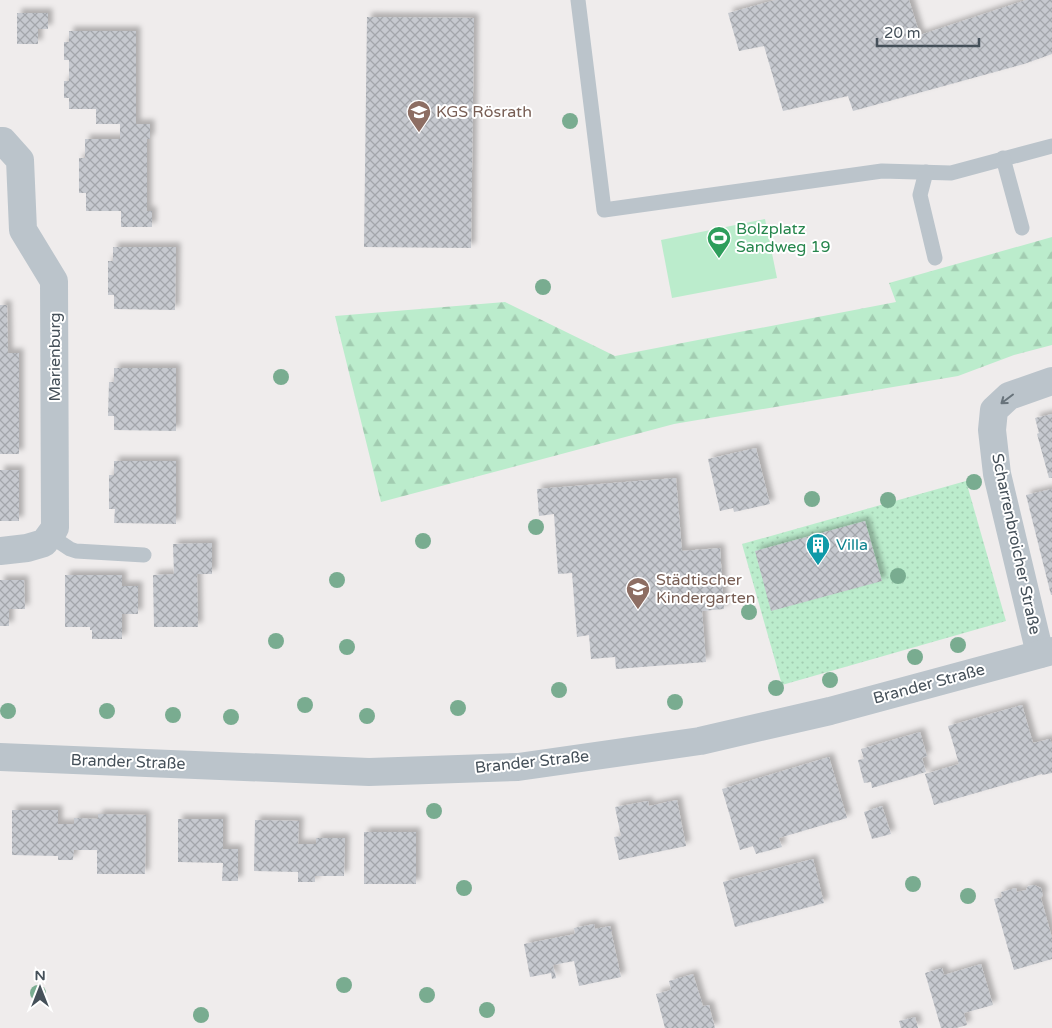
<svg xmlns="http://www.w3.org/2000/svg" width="1052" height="1028" viewBox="0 0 1052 1028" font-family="'Varela Round',sans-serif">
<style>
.green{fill:url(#green-dots)}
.forest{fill:url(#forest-firs)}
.pitch{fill:#bbeccc}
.building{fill:url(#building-cross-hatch);filter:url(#shadow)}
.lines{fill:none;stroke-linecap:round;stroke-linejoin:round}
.service{stroke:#bbc4cb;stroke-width:15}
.minor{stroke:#bbc4cb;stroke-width:28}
.tree{fill:#79ac90}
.oneway{stroke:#68737b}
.labels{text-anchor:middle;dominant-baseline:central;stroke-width:4;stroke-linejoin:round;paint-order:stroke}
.education-label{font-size:16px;fill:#785e54;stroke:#fff;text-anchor:start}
.leisure-label{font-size:16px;fill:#27864d;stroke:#fff;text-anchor:start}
.street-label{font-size:16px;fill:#455059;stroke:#fff}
.culture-label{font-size:16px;fill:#0d838f;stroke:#fff;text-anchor:start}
</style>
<defs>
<pattern id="green-dots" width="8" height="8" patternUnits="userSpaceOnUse" patternTransform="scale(1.25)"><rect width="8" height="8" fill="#bbeccc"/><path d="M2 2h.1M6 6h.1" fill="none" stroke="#a2ccb1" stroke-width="1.8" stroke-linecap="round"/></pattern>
<pattern id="forest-firs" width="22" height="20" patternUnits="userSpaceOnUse" patternTransform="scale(1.25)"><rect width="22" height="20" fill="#bbeccc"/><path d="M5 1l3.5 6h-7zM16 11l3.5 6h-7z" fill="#a2ccb1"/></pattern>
<pattern id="building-cross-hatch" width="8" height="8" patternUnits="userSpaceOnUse" patternTransform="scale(1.25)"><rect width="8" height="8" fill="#c6c9cf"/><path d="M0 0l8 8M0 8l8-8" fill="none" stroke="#a3a6ab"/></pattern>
<filter id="shadow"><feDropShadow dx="4.5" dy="-4.5" stdDeviation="2.5" flood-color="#0004"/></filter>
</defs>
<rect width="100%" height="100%" fill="#efecec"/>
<path class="green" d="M966 481 1006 621 782 685 742 544Z"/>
<path class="forest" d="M1052 237V345L1014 355 958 376 674 424 381 502 335 316 505 302 615 356 896 302 889 283Z"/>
<path class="pitch" d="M765 219 777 278 672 298 661 240Z"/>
<g class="building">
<path d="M775 0H909L920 35 1026 0H1052V54L1024 64 853 111 848 96 783 111 764 46 739 51 728 13Z"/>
<path d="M17 13H48V29H38V44H17Z"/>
<path d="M367 17 474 18 471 248 364 247Z"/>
<path d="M69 31H136V124H150V139H147V211H152V227H121V211H86V193H79V158H85V139H120V124H96V109H69V98H64V81H69V60H64V42H69Z"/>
<path d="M113 247H176L175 310 114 309V295H108V261H113Z"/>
<path d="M0 305H7L8 353H19V454H0Z"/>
<path d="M114 368H176V431L114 430V416H108L109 382H114Z"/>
<path d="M1052 414V478H1049L1037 434 1039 433 1035 418Z"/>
<path d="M756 448 770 504 734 512 733 508 720 511 708 459Z"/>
<path d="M114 461H176V524L114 523 115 509H109V475H114Z"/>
<rect x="0" y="470" width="19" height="51"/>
<path d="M676 478 682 551 720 548 724 609 702 611 706 662 616 669 615 657 591 659 589 635 577 637 572 573 558 574 554 514 539 516 537 489Z"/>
<path d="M1052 489V595H1051L1026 495Z"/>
<path d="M865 521 882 581 771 611 755 551Z"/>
<path d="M212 543V574H197L198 627H154L153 575 174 574 173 544Z"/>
<path d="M65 575H122V586H138V614H122V639H92V630H90V627H65Z"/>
<path d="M0 580H24L25 609H9V626H0Z"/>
<path d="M1022 705 1033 743 1050 739 1052 744V773L1042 775V774L934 805 925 774 959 764 948 726Z"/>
<path d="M920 732 927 756 922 758 926 772 872 788 871 782 864 783 858 760 864 759 861 749Z"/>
<path d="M829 757 847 818 779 838 782 847 756 854 753 846 740 850 722 789Z"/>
<path d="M677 800 686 846 619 860 614 837 621 836 615 807 648 801 649 806Z"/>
<path d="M882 806 891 834 872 839 864 812Z"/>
<path d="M12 810H58V824H74V818L98 819V814L146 815 145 874H97V850H74L73 860H58V856L12 855Z"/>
<path d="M178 819H223V849H238V881H222L223 863 178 862Z"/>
<path d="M255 820 299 821 298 844H316V838H345L344 876H315V882H298V872L254 871Z"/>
<rect x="364" y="832" width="52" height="52"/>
<path d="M813 859 824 903 735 927 723 882Z"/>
<path d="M1034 885 1041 888 1043 895 1041 898 1052 938V959L1014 970 994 899 1002 897 1001 892 1016 888 1017 892 1026 890 1028 886Z"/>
<path d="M594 924 595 929 610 926 621 977 579 986 574 961 553 965 556 978 552 979 551 973 530 977 524 944 575 934 574 928Z"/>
<path d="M981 964 993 1005 964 1013 967 1025 956 1028H941L925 973 942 968 944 975Z"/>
<path d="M693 974 703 1006 709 1005 715 1028H665L656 994 671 990 669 981Z"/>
<path d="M915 1017 918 1028H901L899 1021Z"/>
</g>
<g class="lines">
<g class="service">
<path d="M578 0 604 210 882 171 951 173 1052 146"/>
<path d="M1003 158 1022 228"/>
<path d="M926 172 920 195 935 258"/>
<path d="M49 535 70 549 76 551 144 555"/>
</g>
<g class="minor">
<path d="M0 141H3L20 160 23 230 54 281 55 528 44 543 27 548 0 551"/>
<path d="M1040 654 997 474 992 430 994 410 1009 396 1052 381"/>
<path d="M0 757 369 772 518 767 700 741 830 711 1052 651"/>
</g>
</g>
<g class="tree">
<circle cx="570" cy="121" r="8"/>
<circle cx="543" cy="287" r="8"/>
<circle cx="281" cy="377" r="8"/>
<circle cx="974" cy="482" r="8"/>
<circle cx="812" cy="499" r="8"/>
<circle cx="888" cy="500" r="8"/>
<circle cx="536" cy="527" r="8"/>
<circle cx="423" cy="541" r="8"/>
<circle cx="898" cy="576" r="8"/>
<circle cx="337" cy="580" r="8"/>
<circle cx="749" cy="612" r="8"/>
<circle cx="276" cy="641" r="8"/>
<circle cx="958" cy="645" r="8"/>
<circle cx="347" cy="647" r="8"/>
<circle cx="915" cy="657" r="8"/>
<circle cx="830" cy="680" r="8"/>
<circle cx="776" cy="688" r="8"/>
<circle cx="559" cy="690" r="8"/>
<circle cx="675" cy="702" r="8"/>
<circle cx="305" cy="705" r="8"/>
<circle cx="458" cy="708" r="8"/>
<circle cx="8" cy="711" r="8"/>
<circle cx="107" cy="711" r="8"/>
<circle cx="173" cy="715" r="8"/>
<circle cx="367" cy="716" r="8"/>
<circle cx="231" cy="717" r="8"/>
<circle cx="434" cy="811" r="8"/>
<circle cx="913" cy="884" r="8"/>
<circle cx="464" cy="888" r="8"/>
<circle cx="968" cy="896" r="8"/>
<circle cx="344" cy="985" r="8"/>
<circle cx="38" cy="993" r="8"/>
<circle cx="427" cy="995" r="8"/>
<circle cx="487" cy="1010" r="8"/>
<circle cx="201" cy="1015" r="8"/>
</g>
<defs><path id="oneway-shaft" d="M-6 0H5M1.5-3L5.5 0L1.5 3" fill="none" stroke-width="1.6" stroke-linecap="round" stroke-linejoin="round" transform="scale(1.25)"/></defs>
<use class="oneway" href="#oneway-shaft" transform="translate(1007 399) rotate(143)"/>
<defs>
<g id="school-pin" transform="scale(1.25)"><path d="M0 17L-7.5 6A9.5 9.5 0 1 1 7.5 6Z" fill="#8d6e63" stroke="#fff"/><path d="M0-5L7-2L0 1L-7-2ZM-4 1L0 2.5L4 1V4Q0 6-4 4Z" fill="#fff"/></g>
<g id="stadium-pin" transform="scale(1.25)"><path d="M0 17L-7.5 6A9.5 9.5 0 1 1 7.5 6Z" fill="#2e9e5b" stroke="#fff"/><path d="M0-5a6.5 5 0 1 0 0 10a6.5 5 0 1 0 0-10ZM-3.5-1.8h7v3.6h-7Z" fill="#fff"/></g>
<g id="building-pin" transform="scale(1.25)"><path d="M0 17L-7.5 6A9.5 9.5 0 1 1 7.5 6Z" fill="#0f9aa8" stroke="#fff"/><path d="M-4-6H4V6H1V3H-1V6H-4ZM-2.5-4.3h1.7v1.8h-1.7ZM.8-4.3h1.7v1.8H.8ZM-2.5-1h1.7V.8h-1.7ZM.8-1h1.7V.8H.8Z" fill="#fff"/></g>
</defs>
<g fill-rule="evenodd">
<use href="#school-pin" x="419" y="112"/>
<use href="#stadium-pin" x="719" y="238"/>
<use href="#building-pin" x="818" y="545"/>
<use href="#school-pin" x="638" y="589"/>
</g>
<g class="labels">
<g class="education-label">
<text x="436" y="112">KGS Rösrath</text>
<text x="656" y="580">Städtischer<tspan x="656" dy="18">Kindergarten</tspan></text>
</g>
<g class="leisure-label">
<text x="736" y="229">Bolzplatz<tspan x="736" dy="18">Sandweg 19</tspan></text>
</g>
<g class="street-label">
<text transform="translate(55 357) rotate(-90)">Marienburg</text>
<text transform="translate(1016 544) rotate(78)">Scharrenbroicher Straße</text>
<text transform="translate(929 684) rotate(-15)">Brander Straße</text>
<text transform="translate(128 762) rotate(2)">Brander Straße</text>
<text transform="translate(532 762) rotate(-6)">Brander Straße</text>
</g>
<g class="culture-label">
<text x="836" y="545">Villa</text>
</g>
</g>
<g transform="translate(40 988)" stroke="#ffffff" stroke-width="4" paint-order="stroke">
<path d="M0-4L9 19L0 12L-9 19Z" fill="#455059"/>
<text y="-8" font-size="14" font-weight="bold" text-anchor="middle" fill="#455059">N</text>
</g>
<path d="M877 38v8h102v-8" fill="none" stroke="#455059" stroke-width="2.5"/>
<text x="884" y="38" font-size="15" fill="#455059" stroke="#ffffff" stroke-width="4" paint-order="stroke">20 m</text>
</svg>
